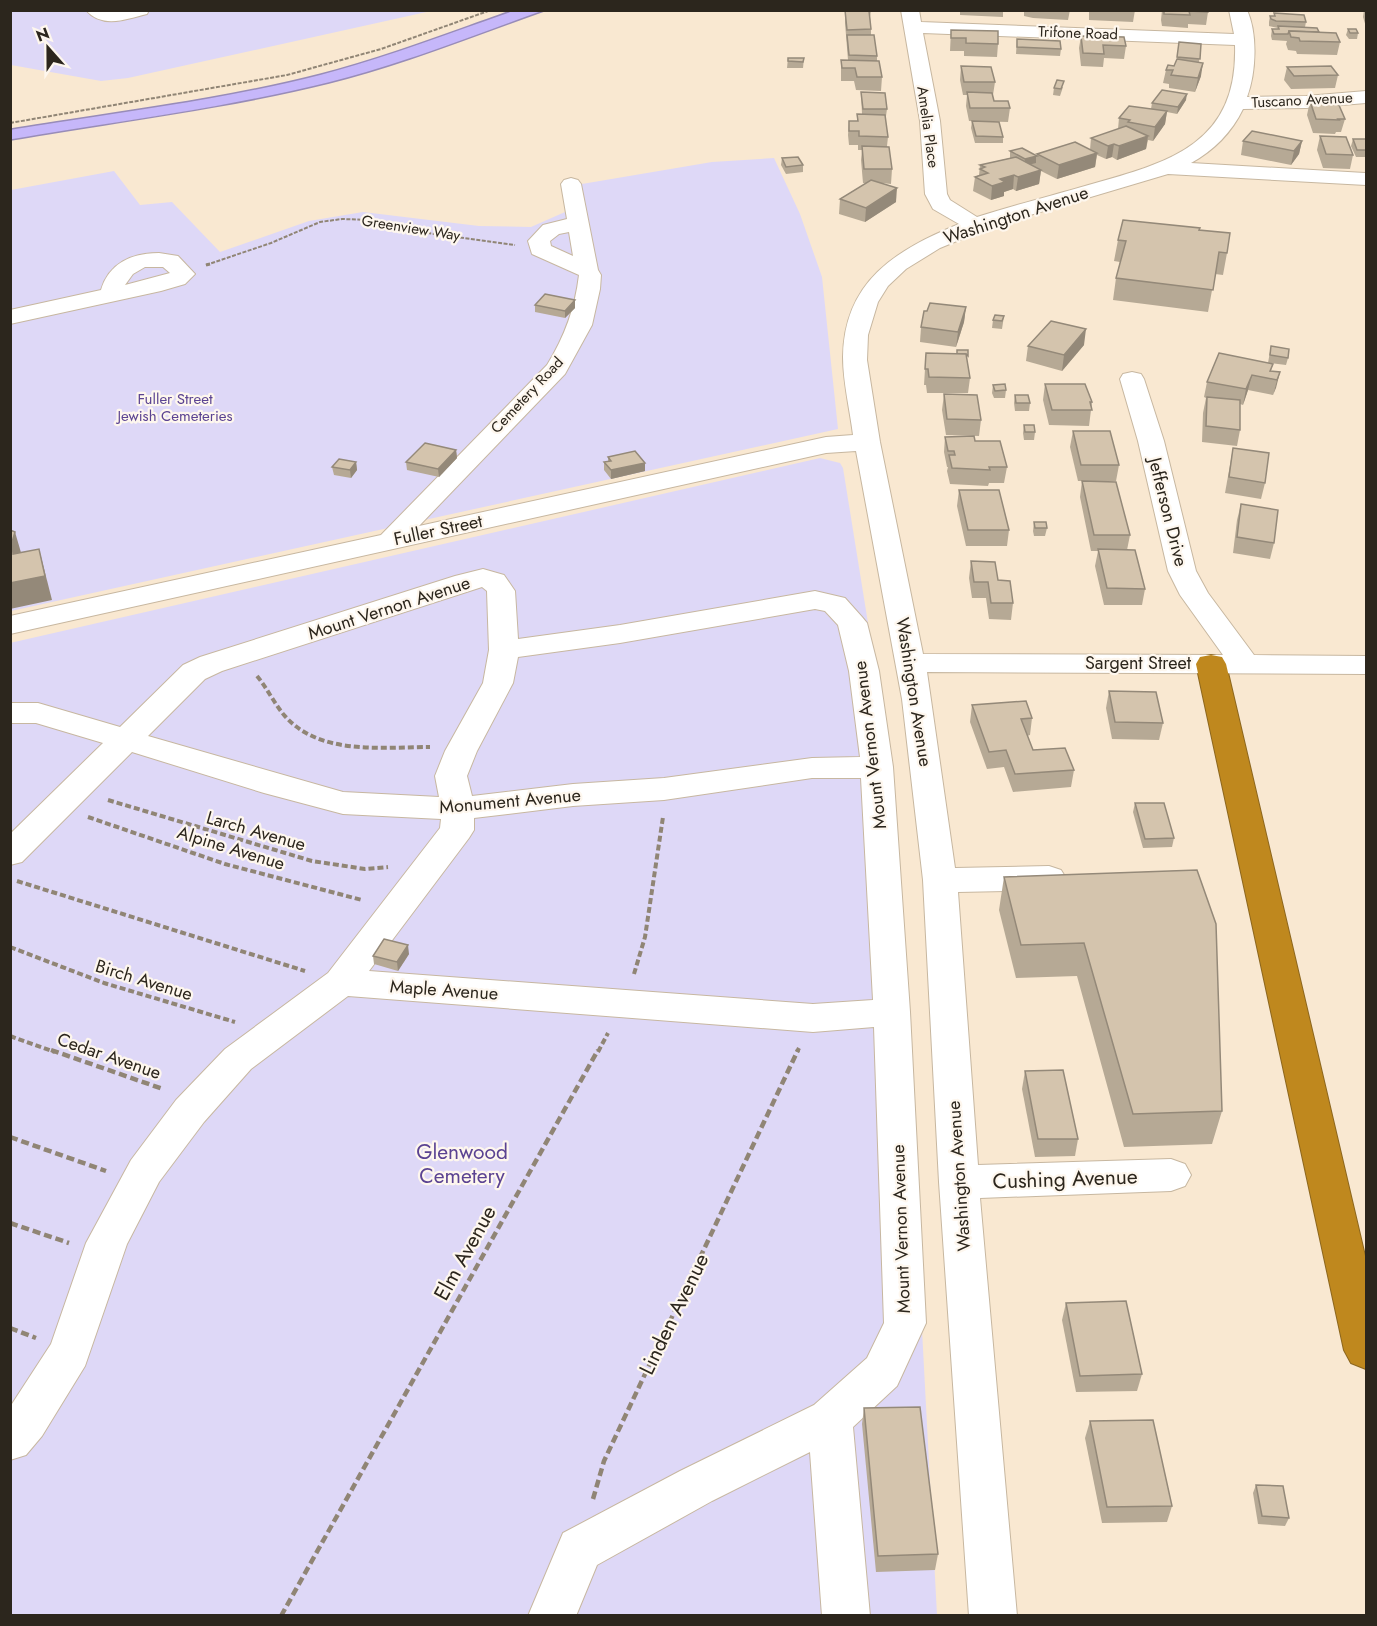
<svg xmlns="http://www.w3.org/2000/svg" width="1377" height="1626" viewBox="0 0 1377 1626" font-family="Jost,sans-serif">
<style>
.green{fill:#ded8f7}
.water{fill:#c6b7fa;stroke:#988cb8;stroke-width:1.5}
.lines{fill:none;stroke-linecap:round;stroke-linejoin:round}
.minor-casing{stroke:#c7b7a0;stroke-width:2}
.highway-casing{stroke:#8c661e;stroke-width:2}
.path-far3{stroke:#908575;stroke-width:2;stroke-dasharray:4 1.5;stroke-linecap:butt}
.path-far2{stroke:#908575;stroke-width:3;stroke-dasharray:4.5 2;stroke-linecap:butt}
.path-far1{stroke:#908575;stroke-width:4;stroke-dasharray:6 3;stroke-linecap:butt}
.path{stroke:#908575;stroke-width:4.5;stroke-dasharray:8 4;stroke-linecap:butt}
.minor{fill:#fff;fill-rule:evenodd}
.highway{fill:#bf881e;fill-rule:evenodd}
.wall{fill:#b6a995}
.shaded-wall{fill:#948979}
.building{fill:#d4c4ad;stroke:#948979;stroke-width:1.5}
.labels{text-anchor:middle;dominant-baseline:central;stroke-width:4.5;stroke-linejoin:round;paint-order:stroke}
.far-street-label{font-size:15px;fill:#2c261d;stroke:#fef7ee}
.far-park-label{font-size:15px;fill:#5b4392;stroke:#fef7ee}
.street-label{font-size:18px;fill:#2c261d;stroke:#fef7ee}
.near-park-label{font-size:21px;fill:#5b4392;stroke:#fef7ee}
.near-street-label{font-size:21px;fill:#2c261d;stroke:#fef7ee}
</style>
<rect width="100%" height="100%" fill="#f9e8d1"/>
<g class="green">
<path d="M10 11H431L128 78 101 81 11 65Z"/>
<path d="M774 158 800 214 822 277 838 429 11 611V190L114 171 140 205 172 202 220 252 309 221 363 212 479 226 531 227 565 212 576 185 712 162Z"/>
<path d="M820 458 840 463 843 468 888 747 896 835 937 1615H11L10 643Z"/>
</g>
<path class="water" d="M511 11H544C473 36 402 65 329 83 224 109 116 122 11 140V129C114 112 220 100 321 74 386 57 448 33 511 11Z"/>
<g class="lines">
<g class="minor-casing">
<g id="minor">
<path d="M86 10H149L147 14C127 19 102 29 86 10Z"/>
<path d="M901 10H919L921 22 1234 34 1229 10H1247C1258 34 1256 73 1247 97L1306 96 1366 91V103L1306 108 1243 109C1232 132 1213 151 1191 163L1365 173 1366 185 1168 174 993 226 940 248 906 269 888 286 878 302 868 335 867 360 880 442 923 654 1223 655 1180 595 1168 571 1138 441 1120 379 1123 374 1132 372 1141 374 1144 379 1164 441 1196 571 1208 593 1254 655 1366 656V674L927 672 955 868 1049 866 1061 870 1066 878 1061 886 1049 890 958 892 978 1165 1171 1159 1185 1164 1191 1175 1185 1186 1171 1191 980 1198 1017 1616H969L939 1182 923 880 902 699 856 451 826 453 10 634V616L381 535 547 365C565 336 575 308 579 275L532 254 528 241 543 225 567 219 561 184 564 180 571 178 578 180 581 184 598 270 601 275 600 289 592 325 565 374 419 526 826 437 853 435C850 410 843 383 843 357 844 281 896 250 959 224L933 209 925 194 920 121ZM923 33 1235 45C1238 143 1171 162 1092 184 1054 195 1015 205 977 217L950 200 947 194 940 121ZM569 232 573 256 551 246 550 241 559 234Z"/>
<path d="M159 253 178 256 195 274 185 284 161 291 10 324V310L101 290C109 263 132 253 159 253ZM145 267H163L170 273 125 285 133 274Z"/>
<path d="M483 569 504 575 515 591 518 639 620 625 815 591 845 598 862 617 867 623 879 671 893 767 910 1012 926 1323 897 1386 853 1427 870 1616H822L810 1452 712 1501 597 1565 576 1616H528L563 1533 680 1471 814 1405 867 1358 884 1323 874 1027 813 1032 348 996 251 1069 204 1122 159 1182 127 1244 85 1366 42 1436 26 1455 10 1460V1407L51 1344 86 1243 131 1160 176 1100 225 1049 328 973 440 828 441 819 343 814 264 793 132 752 22 862 10 865V834L103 743 36 723H10V703H38L120 727 183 665 200 657 455 576ZM482 587 487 591 489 650 483 683 445 751 435 776 439 797 343 792 148 736 205 679 222 671ZM815 609 825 611 838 625 849 671 860 757 812 758 664 778 573 784 472 796 467 776 477 751 513 683 518 657 620 643ZM812 778H861L873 1000 813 1004 369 971 469 838 474 830V818L573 806 664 800Z"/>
</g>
</g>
<g class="highway-casing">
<path id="highway" d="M1211 655 1222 657 1226 664 1366 1260V1369L1351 1363 1344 1350 1196 664 1200 657Z"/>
</g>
<g class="path-far3">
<path d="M10 123 287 75 381 49 491 10"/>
<path d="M206 265 271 243 320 222 342 219 371 220 412 231 515 245"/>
</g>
<path class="path-far2" d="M206 265 210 264"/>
<g class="path-far1">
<path d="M257 676C267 688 274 703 284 715 319 756 382 747 430 747"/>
<path d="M108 800 312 861 365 869 388 867"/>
<path d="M88 817 225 864 362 900"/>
<path d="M17 881 305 971"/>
<path d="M10 947 104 983 235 1022"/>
<path d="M634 974 645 937 663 817"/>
<path d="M10 1036 55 1052"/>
<path d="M598 1052 608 1033"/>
<path d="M797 1052 799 1048"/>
</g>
<g class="path">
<path d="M51 1050 163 1089"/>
<path d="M10 1137 106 1171"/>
<path d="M10 1223 69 1243"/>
<path d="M10 1328 36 1338"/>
<path d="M593 1499 604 1461 798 1050"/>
<path d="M281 1616 598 1050"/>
</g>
<use href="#minor" class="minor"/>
<use href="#highway" class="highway"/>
</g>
<g class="wall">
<path d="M845 10H871L870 17 871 29V35L877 56V61L882 77 881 91 856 90 854 81H841V60H848L845 23Z"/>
<path d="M960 10H1003V17L960 15Z"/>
<path d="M1024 10H1070L1068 20 1033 18 1024 16Z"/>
<path d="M1089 10H1135L1133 22 1089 20Z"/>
<path d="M1162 10H1208V12L1206 25 1188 24V28L1162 26 1161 20Z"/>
<path d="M1364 10 1366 11V27L1363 17Z"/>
<path d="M1274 13 1306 22 1305 27 1319 32 1340 42 1337 55 1297 54 1296 51 1288 50 1286 44 1287 41 1272 40 1271 36 1272 29H1277L1278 28 1269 26V22L1270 16H1274Z"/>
<path d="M1348 29 1358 33 1357 39H1349L1346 35Z"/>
<path d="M951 30 998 44 997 57 964 56V51H950Z"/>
<path d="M1081 36 1126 46 1124 59 1104 58 1103 67 1081 66 1079 48Z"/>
<path d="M1017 39 1061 49 1060 56 1016 54Z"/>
<path d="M1179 42 1201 44 1199 62 1201 76 1195 92 1169 88V84L1163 83 1166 70 1174 66 1177 60Z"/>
<path d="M788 58H804L803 68H787Z"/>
<path d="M961 66 995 82 993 95H992L994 101 1010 108 1008 122 969 121 966 106 967 95H963L960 80Z"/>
<path d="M1287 67 1338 75 1335 88 1291 89 1284 80Z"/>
<path d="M1063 87 1060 96 1053 95 1054 88Z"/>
<path d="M861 92 887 109 886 116H885L888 137 887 146 892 169 891 184 882 183 896 202 865 222 839 214 840 199 866 183H863L861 160 862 150H858V145H849L848 135 849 121H857V114H862Z"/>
<path d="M1186 100 1177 114 1167 112 1165 124 1153 141 1148 140 1146 149 1117 160 1112 157 1106 159 1097 155 1095 167 1057 179 1041 171 1039 184 1016 191 1013 189 1004 192V196L991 200 973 191 975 177 979 175 980 165 1010 158V151L1036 156 1037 154 1090 150 1091 138 1118 129 1119 118 1151 109 1152 103Z"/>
<path d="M1310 101 1345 119 1341 132H1336L1335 134 1313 133 1307 115Z"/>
<path d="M972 121 1003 137V143H975L971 128Z"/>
<path d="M1320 136 1353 155 1350 169 1323 168 1317 150Z"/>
<path d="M1353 139H1366V157H1356L1351 146Z"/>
<path d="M1243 141H1302L1299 154 1291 165 1241 155Z"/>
<path d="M782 158 803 165V172L786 174 781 165Z"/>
<path d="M1199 230 1227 253 1223 275 1215 274 1208 312 1113 300 1116 278 1120 262 1114 261 1118 240Z"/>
<path d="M535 305 575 308 565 318 535 312Z"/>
<path d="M966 307 964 322 956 347 920 342 921 327 927 311Z"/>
<path d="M1004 316 1002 329 992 328 993 320Z"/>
<path d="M1084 345 1062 371 1026 361 1028 346Z"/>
<path d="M1271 346 1288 358 1286 365 1270 363 1273 364 1271 371 1280 372 1273 395 1248 390 1243 405 1240 404V430L1237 446 1202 442 1203 413 1206 398 1204 397 1207 382 1268 363Z"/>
<path d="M968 350 967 359 970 378 968 393H927L926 385H924L926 353 957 354Z"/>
<path d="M1045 384 1092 402 1089 426 1049 425 1043 400Z"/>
<path d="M993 385 1006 390 1005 398H994L992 393Z"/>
<path d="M944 394 981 420 979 436 946 435 942 410Z"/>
<path d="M1015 395 1030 403 1029 411H1015L1014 403Z"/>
<path d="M1024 425 1035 432 1034 440H1024L1023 433Z"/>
<path d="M1073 431 1119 465 1116 481H1078L1070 447Z"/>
<path d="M945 437 975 441 1007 467 1004 483H989L988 486 950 484 947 471 948 467H947L944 452Z"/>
<path d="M1233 448 1265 483 1261 499 1225 493Z"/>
<path d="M456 450 457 458 439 477 407 470 406 462Z"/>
<path d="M608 457 645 463V471L611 479 604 470V462L608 461Z"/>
<path d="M356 462 357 470 351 478 334 475 332 467Z"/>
<path d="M1082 481 1130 535 1127 550 1145 589 1142 605H1104L1095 566 1098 551H1091L1080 497Z"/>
<path d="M959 490 1009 530 1007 546H966L957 506Z"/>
<path d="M1241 504 1274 543 1270 559 1233 553 1237 520Z"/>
<path d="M1034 522 1047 528 1045 536H1034L1033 531Z"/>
<path d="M971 561 998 580 1013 603 1011 620 989 619 986 598H972L969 578Z"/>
<path d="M1109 691 1163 723 1159 740 1112 739 1106 708Z"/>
<path d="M972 705 1032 718 1030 735 1027 736 1033 750 1074 770 1071 787 1013 792 1004 767 987 769 970 722Z"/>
<path d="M1135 803 1174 838 1172 847 1143 848 1133 812Z"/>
<path d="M1197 870 1222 1111 1212 1144 1124 1147 1077 976 1016 978 999 910 1004 877Z"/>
<path d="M409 954 398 971 374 964 373 956Z"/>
<path d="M1025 1071 1078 1139 1075 1156 1035 1157 1022 1089Z"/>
<path d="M1066 1303 1142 1374 1137 1391 1076 1392 1062 1320Z"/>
<path d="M864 1408 938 1554 935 1570 876 1572 862 1424Z"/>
<path d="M1090 1421 1172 1506 1167 1522 1102 1523 1085 1438Z"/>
<path d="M1256 1485 1289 1518 1285 1526 1258 1524 1253 1493Z"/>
</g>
<g class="shaded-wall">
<path d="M1203 63 1201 76 1195 92 1198 78Z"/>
<path d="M1187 94 1186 100 1177 114 1178 107Z"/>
<path d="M1167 111 1165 124 1153 141 1155 127Z"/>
<path d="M1148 136 1146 149 1117 160 1119 146Z"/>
<path d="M1302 141 1299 154 1291 165 1294 151Z"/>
<path d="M1114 144 1112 157 1106 159 1108 146Z"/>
<path d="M1097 153 1095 167 1057 179 1059 165Z"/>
<path d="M1036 156V163L1024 166 1025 159Z"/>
<path d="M1041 170 1039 184 1016 191 1018 177Z"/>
<path d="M1014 175 1013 189 1004 192V196L991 200 992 186 1000 179Z"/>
<path d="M897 188 896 202 865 222 866 208Z"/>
<path d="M575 300V308L565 318V311Z"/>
<path d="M966 307 964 322 956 347 958 332Z"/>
<path d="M1086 329 1084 345 1062 371 1064 355Z"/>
<path d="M1280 372 1276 388 1273 395 1277 380Z"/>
<path d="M1252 375 1248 390 1243 405 1246 389Z"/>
<path d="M456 450 457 458 439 477 438 469Z"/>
<path d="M356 462 357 470 351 478 350 470Z"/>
<path d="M645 463V471L611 479V470Z"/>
<path d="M15 532 22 556 13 554 12 542Z"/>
<path d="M39 549 52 600 10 609V583Z"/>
<path d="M408 945 409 954 398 971 397 962Z"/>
</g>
<g class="building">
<path d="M845 10 869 11 871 29 847 30Z"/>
<path d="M1164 10H1208V12L1189 11 1190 15 1164 14Z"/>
<path d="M1274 13 1304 15 1306 22 1276 21 1271 19 1270 16H1275Z"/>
<path d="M1278 26 1317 28 1319 32 1289 31 1288 34H1274L1272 29H1279Z"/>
<path d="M1348 29H1356L1358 33H1350Z"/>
<path d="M951 30 998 31V44L966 43V38H951Z"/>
<path d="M1289 31 1336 33 1340 42 1300 41 1299 38 1291 37Z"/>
<path d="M847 35H874L877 56 849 55Z"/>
<path d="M1081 36 1124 37 1126 46 1103 45 1104 54 1083 53Z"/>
<path d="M1017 39 1060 41 1061 49 1017 47Z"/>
<path d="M1179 42 1201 44 1200 59 1177 57Z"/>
<path d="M788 58H804L803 62 788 61Z"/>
<path d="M1177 59 1203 63 1198 78 1171 75 1173 70H1166L1168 65 1174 66Z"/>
<path d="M841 60 879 61 882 77H857L855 68H842Z"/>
<path d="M961 66 991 67 995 82H964Z"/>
<path d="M1331 66 1338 75 1294 76 1287 67Z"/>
<path d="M1057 80 1064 81 1061 89 1054 88Z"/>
<path d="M1162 90 1187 94 1178 107 1152 103Z"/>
<path d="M861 92 885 93 887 109H863Z"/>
<path d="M967 92 992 93 994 101H1008L1010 108H970Z"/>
<path d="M1310 101 1338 103 1345 119H1338L1339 120 1316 119Z"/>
<path d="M1129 106 1167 111 1155 127 1128 122 1130 120 1119 118Z"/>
<path d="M857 114 885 115 888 137 859 136V131H849V121H858Z"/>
<path d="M972 121 999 122 1003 137 976 136Z"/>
<path d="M1126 126 1148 136 1119 146 1114 144 1108 146 1091 138Z"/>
<path d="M1252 131 1302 141 1294 151 1243 141Z"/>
<path d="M1320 136 1346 137 1353 155 1326 154Z"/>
<path d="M1353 139H1366V150H1357Z"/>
<path d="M1075 142 1097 153 1059 165 1037 154Z"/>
<path d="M862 146 889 147 892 169H864Z"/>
<path d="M1022 148 1037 156 1025 159 1010 151Z"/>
<path d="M798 157 803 165 786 167 782 158Z"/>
<path d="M1016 157 1041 170 1018 177 1014 175 1000 179 1005 182 992 186 975 177 988 173 980 169 985 167 980 165Z"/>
<path d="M871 180 897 188 866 208 840 199Z"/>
<path d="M1123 220 1200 228 1199 230 1230 233 1227 253 1219 252 1213 290 1116 278 1126 241 1118 240Z"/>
<path d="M545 294 575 300 565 311 535 305Z"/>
<path d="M930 303 966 307 958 332 921 327 924 311H927Z"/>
<path d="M995 315 1004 316 1002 321 993 320Z"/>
<path d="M1051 321 1086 329 1064 355 1028 346Z"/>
<path d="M1271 346 1289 349 1288 358 1270 355Z"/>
<path d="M957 350H968V356L966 354H957Z"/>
<path d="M926 353 966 354 970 378 929 377 928 369H925Z"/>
<path d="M1219 353 1273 364 1270 371 1280 372 1277 380 1252 375 1246 389 1207 382Z"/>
<path d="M1005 384 1006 390 995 391 993 385Z"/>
<path d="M1045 384H1085L1092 402H1090L1092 410H1052Z"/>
<path d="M944 394 977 395 981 420 947 419Z"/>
<path d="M1015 395H1028L1030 403H1016Z"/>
<path d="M1207 397 1240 400V430L1206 426Z"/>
<path d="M1024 425H1034L1035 432H1025Z"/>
<path d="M1073 431H1110L1119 465H1081Z"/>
<path d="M974 436 975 441H1000L1007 467H989L990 470 952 468 949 455H955L954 451H948L945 437Z"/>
<path d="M425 443 456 450 438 469 406 462Z"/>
<path d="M1233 448 1269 453 1265 483 1229 477Z"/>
<path d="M635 451 645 463 611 470 604 462 611 461 608 457Z"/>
<path d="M339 459 356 462 350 470 332 467Z"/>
<path d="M1082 481 1116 482 1130 535H1094Z"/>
<path d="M959 490H999L1009 530H968Z"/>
<path d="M1241 504 1278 510 1274 543 1237 537Z"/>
<path d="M1034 522H1046L1047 528H1035Z"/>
<path d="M10 530 15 532 12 542 13 554 39 549 45 576 10 583Z"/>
<path d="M1098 549 1135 550 1145 589 1107 588Z"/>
<path d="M971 561 995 562 998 580 1010 581 1013 603H991L988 582H974Z"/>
<path d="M1109 691 1156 692 1163 723 1115 722Z"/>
<path d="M1026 701 1032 718 1021 719 1033 750 1065 748 1074 770 1015 774 1006 750 989 752 972 705Z"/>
<path d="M1135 803H1164L1174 838 1145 839Z"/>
<path d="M1197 870 1216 924 1222 1111 1133 1114 1084 943 1021 945 1004 877Z"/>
<path d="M384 939 408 945 397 962 373 956Z"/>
<path d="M1063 1070 1078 1139H1038L1025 1071Z"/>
<path d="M1126 1301 1142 1374 1080 1376 1066 1303Z"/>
<path d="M920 1407 938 1554 878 1556 864 1408Z"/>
<path d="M1153 1420 1172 1506 1107 1507 1090 1421Z"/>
<path d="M1256 1485 1283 1486 1289 1518 1262 1516Z"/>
</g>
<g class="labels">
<g class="far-street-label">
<text transform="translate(1078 33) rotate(2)">Trifone Road</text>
<text transform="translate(1302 100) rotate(-3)">Tuscano Avenue</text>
<text transform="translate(928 127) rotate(82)">Amelia Place</text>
<text transform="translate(411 228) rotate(9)">Greenview Way</text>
<text transform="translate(527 395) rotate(-47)">Cemetery Road</text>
</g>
<g class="far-park-label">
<text x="175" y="399">Fuller Street<tspan x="175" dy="17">Jewish Cemeteries</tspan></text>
</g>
<g class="street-label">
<text transform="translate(1016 215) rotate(-18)">Washington Avenue</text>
<text transform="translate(1168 512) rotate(76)">Jefferson Drive</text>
<text transform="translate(438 530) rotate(-12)">Fuller Street</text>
<text transform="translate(389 608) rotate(-18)">Mount Vernon Avenue</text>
<text x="1138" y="663">Sargent Street</text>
<text transform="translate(914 692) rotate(81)">Washington Avenue</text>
<text transform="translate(870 745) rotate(-97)">Mount Vernon Avenue</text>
<text transform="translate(510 801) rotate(-5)">Monument Avenue</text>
<text transform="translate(256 831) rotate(16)">Larch Avenue</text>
<text transform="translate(231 848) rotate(17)">Alpine Avenue</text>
<text transform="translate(144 980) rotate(17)">Birch Avenue</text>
<text transform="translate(444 990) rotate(4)">Maple Avenue</text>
<text transform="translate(109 1056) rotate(19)">Cedar Avenue</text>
<text transform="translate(959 1176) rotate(-94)">Washington Avenue</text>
<text transform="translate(901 1229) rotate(-92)">Mount Vernon Avenue</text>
</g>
<g class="near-park-label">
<text x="462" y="1152">Glenwood<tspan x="462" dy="24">Cemetery</tspan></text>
</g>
<g class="near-street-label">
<text transform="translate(1065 1179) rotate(-2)">Cushing Avenue</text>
<text transform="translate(465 1253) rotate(-61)">Elm Avenue</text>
<text transform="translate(674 1314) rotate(-64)">Linden Avenue</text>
</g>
</g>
<rect width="1377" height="1626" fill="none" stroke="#2c261d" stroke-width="24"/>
<g transform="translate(48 48) rotate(339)" stroke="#fef7ee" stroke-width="4.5" paint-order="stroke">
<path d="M0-4.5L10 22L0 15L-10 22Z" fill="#2c261d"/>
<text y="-9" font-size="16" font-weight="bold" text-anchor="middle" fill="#2c261d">N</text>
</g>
</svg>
